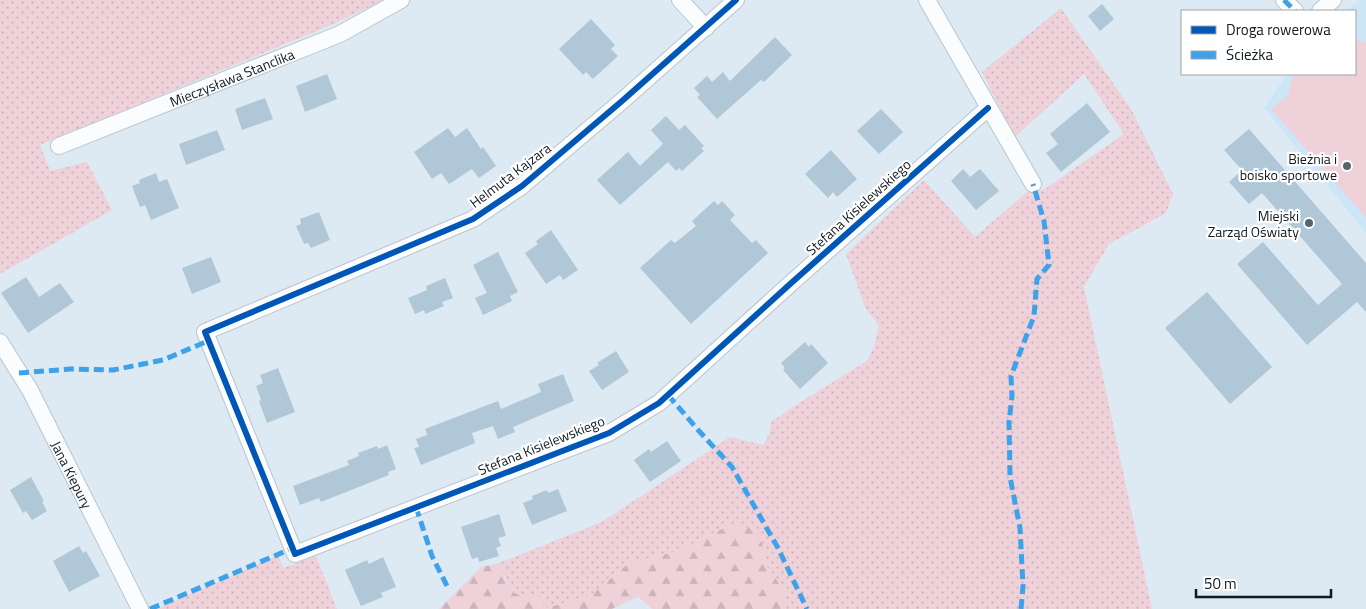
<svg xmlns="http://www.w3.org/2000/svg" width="1366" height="609" viewBox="0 0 1366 609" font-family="'Titillium Web',sans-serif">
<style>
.built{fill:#cde6f7}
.grass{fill:url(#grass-dots)}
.forest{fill:url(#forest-firs)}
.park{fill:#eed1d9}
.building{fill:#afc7d6}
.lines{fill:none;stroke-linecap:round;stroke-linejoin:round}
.street-casing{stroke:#bac5cd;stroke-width:18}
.street{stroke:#fafcfd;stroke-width:16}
.quiet{stroke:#3da2ea;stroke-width:5;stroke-dasharray:10 5;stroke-linecap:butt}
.cycleway-casing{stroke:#fff;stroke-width:9}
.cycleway{stroke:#0057b8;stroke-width:6}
.poi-dot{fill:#58636a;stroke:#fff;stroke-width:2}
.labels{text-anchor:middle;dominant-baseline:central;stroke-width:4.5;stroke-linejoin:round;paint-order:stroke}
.street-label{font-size:14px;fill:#101a21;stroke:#fff}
.poi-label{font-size:14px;fill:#101a21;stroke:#fff;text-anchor:end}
</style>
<defs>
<pattern id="grass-dots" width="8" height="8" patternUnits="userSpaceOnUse" patternTransform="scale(1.25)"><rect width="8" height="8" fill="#eed1d9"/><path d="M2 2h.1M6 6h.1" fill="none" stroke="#cbb3ba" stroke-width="1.8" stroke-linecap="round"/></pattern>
<pattern id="forest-firs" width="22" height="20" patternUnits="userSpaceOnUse" patternTransform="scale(1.25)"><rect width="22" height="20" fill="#eed1d9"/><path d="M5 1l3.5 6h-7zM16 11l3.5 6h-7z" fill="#cbb3ba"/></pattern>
</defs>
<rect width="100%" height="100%" fill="#ddeaf3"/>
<path class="built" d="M1359 0H1366V233L1264 108 1287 74H1355V11H1346Z"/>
<g class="grass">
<path d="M0 0H384L331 25 40 145 50 171 87 162 112 210 0 274Z"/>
<path d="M1061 8 1131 109 1173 194 1166 213 1109 244 1084 287 1152 609H786L783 589 767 567 763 546 730 525 679 551 629 563 589 597 546 608 526 597 517 596 510 589 499 563 602 522 730 437 763 445 769 435 771 422 791 408 867 361 874 347 879 326 865 307 846 254 924 180 975 237 1027 192 1045 189 1124 134 1084 74 1015 137 982 72Z"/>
<path d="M278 555 283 568 316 556 337 609H157Z"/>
</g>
<path class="forest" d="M730 525 754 529 763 546 767 567 783 589 786 609H652L638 597 612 609H439L481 567 499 563C508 586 509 602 538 593L546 608 589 597 629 563 679 551Z"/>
<path class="park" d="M1355 40 1366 42V218L1271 109 1286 96 1288 98 1291 80 1295 74H1355Z"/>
<g class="building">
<path d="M1102 4 1114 19 1100 31 1088 16Z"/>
<path d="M591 19 615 45 611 49 618 56 593 79 586 72 583 75 559 49Z"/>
<path d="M775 37 792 55 764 82 761 80 717 119 697 97 700 95 694 88 707 76 712 82 723 72 730 81Z"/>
<path d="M327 74 337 99 305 112 296 86Z"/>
<path d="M265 98 273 119 242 130 235 109Z"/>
<path d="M1087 103 1110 132 1061 172 1046 153 1058 144 1050 134Z"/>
<path d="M881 109 903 132 879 154 857 131Z"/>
<path d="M666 116 679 130 685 125 704 146 701 148 704 151 682 171 679 168 676 171 668 162 620 205 597 180 628 152 640 166 663 144 651 130Z"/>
<path d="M448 128 455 137 467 128 481 149 483 147 496 166 479 178 472 169 449 184 441 173 432 179 414 152Z"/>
<path d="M1249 129 1366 263V312L1357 302 1307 345 1237 264 1263 242 1318 305 1342 284 1262 193 1249 204 1229 182 1242 170 1224 150Z"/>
<path d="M217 130 225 150 186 165 179 144Z"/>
<path d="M831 150 857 179 837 197 833 192 828 198 805 174Z"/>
<path d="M963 169 970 177 980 169 999 191 976 210 951 181Z"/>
<path d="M156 173 159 182 167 179 179 208 151 220 145 205 140 207 132 186 140 183 139 180Z"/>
<path d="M714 201 718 205 722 201 735 215 730 220 752 243 756 240 768 253 691 324 640 268 671 240 675 243 696 226 692 221Z"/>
<path d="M319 212 330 240 311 248 308 243 304 244 296 226 301 224 300 219Z"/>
<path d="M551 230 578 270 563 280 560 275 546 284 525 253 538 244 536 241Z"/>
<path d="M498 252 518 292 510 296 512 301 483 315 475 298 487 293 473 265Z"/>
<path d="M211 257 221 282 192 294 182 268Z"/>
<path d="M26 277 39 297 60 283 74 302 28 333 1 293Z"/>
<path d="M445 278 453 298 442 302 444 306 425 314 424 310 415 314 408 298 427 290 426 286Z"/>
<path d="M1207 292 1272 367 1230 404 1165 328Z"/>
<path d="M805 342 809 347 811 344 828 363 800 389 783 370 785 368 781 363Z"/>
<path d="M616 351 629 372 602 390 589 371 599 365 597 363Z"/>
<path d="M278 368 295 412 267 423 259 401 261 400 256 386 263 383 260 375Z"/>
<path d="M563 374 574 401 513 427 515 432 498 439 493 426 472 433 475 443 421 465 414 448 419 447 416 439 427 435 425 429 498 401 501 409 541 392 538 384Z"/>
<path d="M667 441 681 461 650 482 634 460 649 449 651 452Z"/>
<path d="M387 445 396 469 388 472 389 475 321 502 319 498 300 505 293 486 349 465 347 461 359 456 358 453 377 446 378 449Z"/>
<path d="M31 477 44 501 42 502 47 511 32 520 26 511 23 513 10 490Z"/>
<path d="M558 489 567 511 532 525 523 503 533 499 532 496 547 490 548 493Z"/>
<path d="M499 514 506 536 498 538 501 546 496 548 499 556 479 562 478 557 472 559 461 527Z"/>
<path d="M79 546 83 553 86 551 100 576 69 592 53 561Z"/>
<path d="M383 557 396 587 381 593 383 597 361 606 345 570 367 560 369 564Z"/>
</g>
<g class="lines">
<g class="street-casing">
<g id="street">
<path d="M680 0 706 28"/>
<path d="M736 0 622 101 522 186 473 219 205 332 295 554 609 433 659 403 789 285 988 108"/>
<path d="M927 0 1033 184"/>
<path d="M1284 0 1295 11"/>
<path d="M1320 11 1333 0"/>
<path id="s1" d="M59 146 340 34 401 0"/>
<path id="s2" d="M0 342 30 390 140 609"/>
</g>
</g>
<use href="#street" class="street"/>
<g class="quiet">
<path d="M1284 0 1295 11"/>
<path d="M19 373 71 369 113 370 163 360 208 341"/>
<path d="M668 395 699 431 732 467 778 548 807 609"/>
<path d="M416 507 432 556 449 590"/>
<path d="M150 609 293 548"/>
<path d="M1021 609 1023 586 1020 528 1010 477 1009 422 1012 396 1011 376 1034 316 1037 279 1049 265 1044 221 1033 184"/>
</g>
<g class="cycleway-casing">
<path id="cycleway" d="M736 0 622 101 522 186 473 219 205 332 295 554 609 433 659 403 789 285 988 108"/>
</g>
<use href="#cycleway" class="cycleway"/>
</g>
<g class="poi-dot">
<circle cx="1347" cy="166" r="5"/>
<circle cx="1309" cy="223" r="5"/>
</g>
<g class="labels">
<g class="street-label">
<text stroke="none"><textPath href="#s1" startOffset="186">Mieczysława Stanclika</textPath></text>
<text transform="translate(510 175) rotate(-37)">Helmuta Kajzara</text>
<text transform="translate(858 207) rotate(-42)">Stefana Kisielewskiego</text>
<text transform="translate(541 445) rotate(-22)">Stefana Kisielewskiego</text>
<text stroke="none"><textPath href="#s2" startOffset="151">Jana Kiepury</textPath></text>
</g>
<g class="poi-label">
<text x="1337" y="158">Bieżnia i<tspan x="1337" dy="16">boisko sportowe</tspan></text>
<text x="1299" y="215">Miejski<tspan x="1299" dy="16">Zarząd Oświaty</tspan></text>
</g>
</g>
<rect x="1181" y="10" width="175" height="65" fill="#ffffff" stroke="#9fa3a6"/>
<rect x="1191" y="26" width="25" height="8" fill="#0057b8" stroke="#9fa3a6"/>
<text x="1226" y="35" font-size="15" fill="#101a21">Droga rowerowa</text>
<rect x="1191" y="51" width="25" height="8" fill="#3da2ea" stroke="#9fa3a6"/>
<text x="1226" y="60" font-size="15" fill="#101a21">Ścieżka</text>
<path d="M1196 589v8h135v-8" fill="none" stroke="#101a21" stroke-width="2.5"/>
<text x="1204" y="589" font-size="15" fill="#101a21" stroke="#ffffff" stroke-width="4" paint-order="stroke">50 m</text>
</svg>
